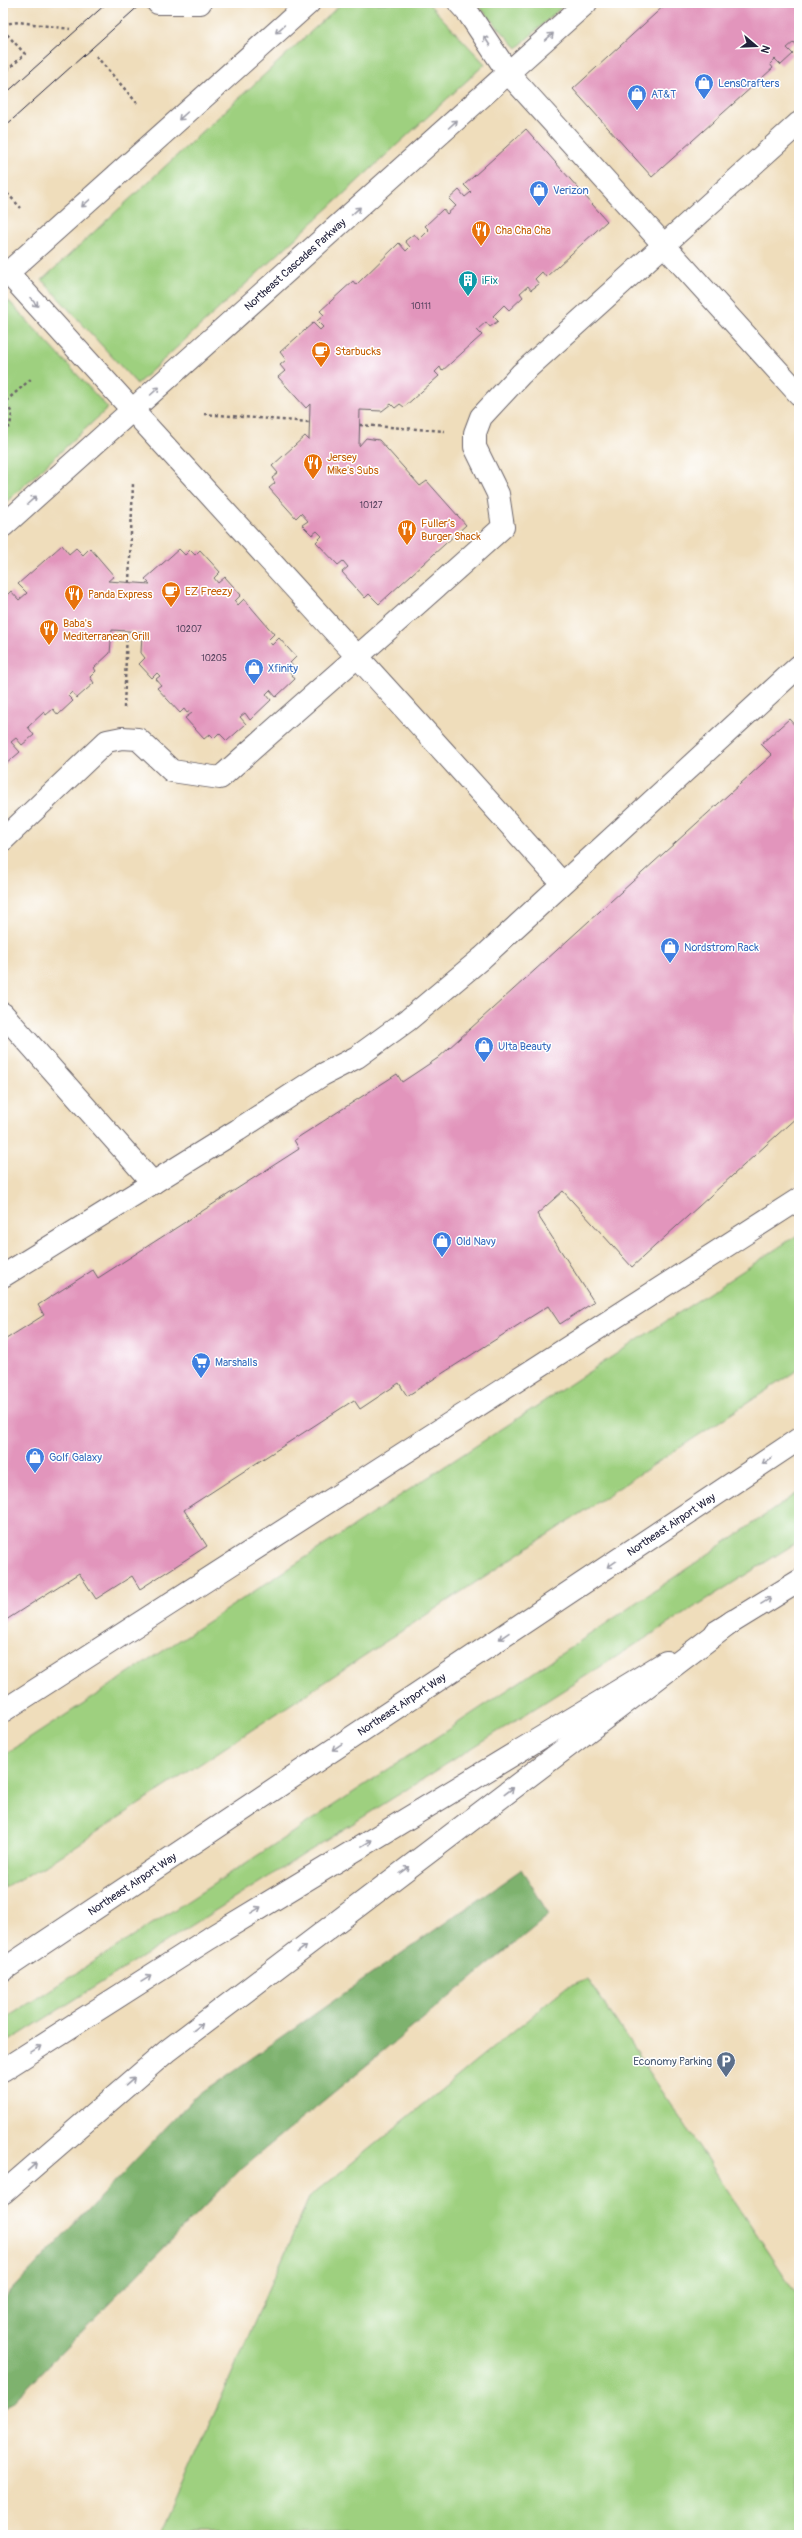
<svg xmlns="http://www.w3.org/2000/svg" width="802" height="2538" viewBox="0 0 802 2538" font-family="Pangolin,sans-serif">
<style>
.green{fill:#9ed07f;stroke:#60795d}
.forest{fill:#7eb26e;stroke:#506a54}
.building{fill:#e295bc}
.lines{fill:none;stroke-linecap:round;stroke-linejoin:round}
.minor-casing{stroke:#6a6368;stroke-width:24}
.major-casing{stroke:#6a6368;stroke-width:24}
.highway-casing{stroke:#6a6368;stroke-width:24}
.path{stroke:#6a6368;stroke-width:2.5;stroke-dasharray:3 3;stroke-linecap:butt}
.minor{stroke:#fff;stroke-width:22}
.major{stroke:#fff;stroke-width:22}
.highway{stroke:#fff;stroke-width:22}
.tram{stroke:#22223b;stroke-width:1}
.oneway{stroke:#9c9ca7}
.labels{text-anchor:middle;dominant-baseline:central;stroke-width:3;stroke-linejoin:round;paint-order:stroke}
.number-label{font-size:9px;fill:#523f5b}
.shop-label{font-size:11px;fill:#366cbe;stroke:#fff;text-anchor:start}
.food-label{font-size:11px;fill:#c56008;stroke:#fff;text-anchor:start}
.street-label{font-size:11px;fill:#22223b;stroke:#fff}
.culture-label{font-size:11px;fill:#0d838f;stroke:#fff;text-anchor:start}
.service-label{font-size:11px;fill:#4e5e75;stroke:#fff;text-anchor:end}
</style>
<rect width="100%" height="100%" fill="#fff"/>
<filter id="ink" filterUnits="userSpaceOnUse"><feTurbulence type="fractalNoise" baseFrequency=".025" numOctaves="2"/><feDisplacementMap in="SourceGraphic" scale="8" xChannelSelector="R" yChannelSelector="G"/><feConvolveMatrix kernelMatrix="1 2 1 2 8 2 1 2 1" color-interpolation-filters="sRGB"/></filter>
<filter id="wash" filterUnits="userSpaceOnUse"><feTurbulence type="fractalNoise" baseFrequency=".012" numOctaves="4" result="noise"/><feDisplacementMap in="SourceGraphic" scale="16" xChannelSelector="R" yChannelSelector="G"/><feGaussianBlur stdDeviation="0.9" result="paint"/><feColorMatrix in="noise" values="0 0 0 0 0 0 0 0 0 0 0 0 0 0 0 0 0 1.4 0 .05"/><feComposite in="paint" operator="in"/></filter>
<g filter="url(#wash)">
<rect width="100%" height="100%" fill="#efddbb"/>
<g class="green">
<path d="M342 3H428L485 64 137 384 42 280Z"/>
<path d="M476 3H566L517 48Z"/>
<path d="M9 301 108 408 3 505V306Z"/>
<path d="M799 1234V1369L50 1863 3 1888V1756Z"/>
<path d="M799 1492V1541L3 2045V2020C271 1849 537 1672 799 1492Z"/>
<path d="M588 1979 799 2298V2535H161L309 2198 566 1988Z"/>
</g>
<path class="forest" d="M522 1869 549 1915 243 2167 3 2412V2300L192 2100Z"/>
<g id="blocks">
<g class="building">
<path d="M667 3H799V48L794 42 787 48 793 54 781 65 775 59 770 64 773 68 652 177 573 89Z"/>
<path d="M526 129 607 221 546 277 542 272 535 279 539 284 531 290 528 286 520 293 523 297 509 310 504 305 493 316 498 321 490 327 486 322 477 330 482 335 442 371 440 367 435 372 439 376 404 407 400 404 395 408 391 404 382 411 360 410 359 446 366 438 379 440 420 486 427 481 466 525 379 604 369 594 365 598 342 572 348 567 343 561 338 565 316 542 322 536 317 531 312 535 302 525 308 521 301 513 296 518 269 488 275 483 272 478 278 473 272 466 305 436 309 440 310 404 306 408 278 377 285 371 280 365 286 360 280 352 313 323 320 330 323 327 317 321 324 315 320 311 353 281 356 285 399 243 406 251 410 247 405 241 414 234 419 240 429 230 425 226 443 209 447 214 456 206 449 199 459 190 465 197 471 192 464 185Z"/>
<path d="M62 545 69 554 76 548 83 555 90 548 114 576 108 581 150 584 145 579 179 549 185 555 190 550 195 555 200 550 220 572 214 578 218 583 225 577 241 595 235 601 238 605 244 599 274 634 268 640 272 645 279 638 296 657 290 663 295 668 290 672 295 679 276 697 270 690 266 694 271 700 250 720 245 713 240 717 246 724 227 741 219 733 214 738 210 734 204 739 185 718 192 713 190 711 187 713 184 709 180 713 157 688 161 685 156 679 160 676 157 673 152 678 139 664 145 658 141 653 142 632 112 630 110 653 94 668 96 671 90 677 94 683 77 698 72 692 68 696 73 701 58 715 53 709 46 715 44 712 28 727 34 735 22 745 16 738 11 742 20 752 6 764 3 760V599L11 591 19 600 27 593 18 584Z"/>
<path d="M789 719 799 730V1115L632 1267 563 1191 537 1214 594 1302 560 1324 548 1306 407 1396 399 1383 360 1409 354 1400 184 1510 207 1546 140 1589 132 1576 96 1599 79 1573 3 1622V1341L44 1315 38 1305 93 1270 98 1278 299 1149 294 1140 397 1074 402 1082 438 1058 772 755 761 744Z"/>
</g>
</g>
</g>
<g filter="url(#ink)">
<use href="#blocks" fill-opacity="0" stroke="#6a6368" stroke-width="1"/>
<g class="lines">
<g class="minor-casing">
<g id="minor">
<path d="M158 3H200"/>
<path d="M459 3 469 14 509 74 799 394"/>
<path d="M8 273C192 477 379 678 562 883"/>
<path d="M3 277 309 3"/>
<path id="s1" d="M3 526 586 3"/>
<path d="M3 840 107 741 122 738 138 739 172 771 220 778C313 694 410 612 503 527L498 494 475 447V433L481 417 521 374 799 123"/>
<path d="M3 1014 153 1183"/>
<path d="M3 1276 238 1130 322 1075 357 1057 408 1020 482 958 799 666"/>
<path d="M3 1711 799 1199"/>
</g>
</g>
<g class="major-casing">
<g id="major">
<path d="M716 1632 799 1581"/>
<path id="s2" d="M3 1970 799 1439"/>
<path d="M3 2070 210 1938 666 1662"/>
</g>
</g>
<g class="highway-casing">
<path id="highway" d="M3 2193 167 2051 733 1621"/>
</g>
<g class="path">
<path d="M3 24 19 22 70 29"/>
<path d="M3 30 25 54 3 74"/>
<path d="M96 56 137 103"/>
<path d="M3 189 21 208"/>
<path d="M3 399 12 413 10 426 3 433"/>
<path d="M6 401 32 378"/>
<path d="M204 414 309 422"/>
<path d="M360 425 445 431"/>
<path d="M129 583 133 484"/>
<path d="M124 708 127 631"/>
</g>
<use href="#minor" class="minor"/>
<use href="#major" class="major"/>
<use href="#highway" class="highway"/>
<g class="tram">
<path d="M3 96 107 3"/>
<path d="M3 128 142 3"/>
</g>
</g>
<defs><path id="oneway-shaft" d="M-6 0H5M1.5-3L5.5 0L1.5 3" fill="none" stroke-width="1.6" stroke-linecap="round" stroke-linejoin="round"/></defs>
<g class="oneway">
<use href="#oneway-shaft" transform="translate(280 29) rotate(138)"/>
<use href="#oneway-shaft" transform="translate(549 37) rotate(-42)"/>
<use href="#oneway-shaft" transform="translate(487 41) rotate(-123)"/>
<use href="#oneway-shaft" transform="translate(183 116) rotate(138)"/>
<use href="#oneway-shaft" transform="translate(453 124) rotate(-42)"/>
<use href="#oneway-shaft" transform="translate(86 203) rotate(138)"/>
<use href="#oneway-shaft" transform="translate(356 211) rotate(-42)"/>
<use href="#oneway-shaft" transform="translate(34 302) rotate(48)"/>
<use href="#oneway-shaft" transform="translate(155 391) rotate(-42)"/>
<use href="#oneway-shaft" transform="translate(32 500) rotate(-42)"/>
<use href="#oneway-shaft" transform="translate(767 1461) rotate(146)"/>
<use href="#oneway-shaft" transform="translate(612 1564) rotate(146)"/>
<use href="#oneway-shaft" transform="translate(766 1601) rotate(-32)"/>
<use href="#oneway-shaft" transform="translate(504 1636) rotate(146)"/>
<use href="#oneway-shaft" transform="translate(337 1747) rotate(146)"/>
<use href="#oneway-shaft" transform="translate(509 1791) rotate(-37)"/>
<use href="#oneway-shaft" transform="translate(367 1843) rotate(-31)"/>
<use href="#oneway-shaft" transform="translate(405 1870) rotate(-37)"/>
<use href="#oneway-shaft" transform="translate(256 1910) rotate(-31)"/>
<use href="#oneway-shaft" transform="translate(302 1949) rotate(-37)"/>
<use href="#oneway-shaft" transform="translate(146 1979) rotate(-32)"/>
<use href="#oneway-shaft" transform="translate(198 2027) rotate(-37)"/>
<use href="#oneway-shaft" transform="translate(36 2049) rotate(-32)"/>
<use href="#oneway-shaft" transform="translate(130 2082) rotate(-41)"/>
<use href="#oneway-shaft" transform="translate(32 2167) rotate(-41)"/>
</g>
</g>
<defs>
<g id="shop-pin" transform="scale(1)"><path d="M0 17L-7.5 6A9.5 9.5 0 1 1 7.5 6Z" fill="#3f7fe0" stroke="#fff"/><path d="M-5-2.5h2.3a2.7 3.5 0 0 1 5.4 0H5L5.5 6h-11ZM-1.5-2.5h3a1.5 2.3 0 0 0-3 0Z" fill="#fff"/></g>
<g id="restaurant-pin" transform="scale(1)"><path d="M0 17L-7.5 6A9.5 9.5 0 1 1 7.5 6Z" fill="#e8710a" stroke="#fff"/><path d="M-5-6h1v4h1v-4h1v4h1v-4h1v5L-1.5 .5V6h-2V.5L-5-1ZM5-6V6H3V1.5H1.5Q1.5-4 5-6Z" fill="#fff"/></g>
<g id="building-pin" transform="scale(1)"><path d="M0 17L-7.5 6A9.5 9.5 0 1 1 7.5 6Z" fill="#0f9aa8" stroke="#fff"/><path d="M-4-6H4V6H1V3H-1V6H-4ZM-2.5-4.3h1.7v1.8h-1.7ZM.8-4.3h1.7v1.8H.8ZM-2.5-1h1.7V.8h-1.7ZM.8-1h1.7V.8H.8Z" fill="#fff"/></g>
<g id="cafe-pin" transform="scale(1)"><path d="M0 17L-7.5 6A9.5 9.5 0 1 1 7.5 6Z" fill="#e8710a" stroke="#fff"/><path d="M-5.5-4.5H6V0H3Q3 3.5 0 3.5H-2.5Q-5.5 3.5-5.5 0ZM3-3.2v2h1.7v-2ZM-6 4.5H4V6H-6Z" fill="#fff"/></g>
<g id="supermarket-pin" transform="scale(1)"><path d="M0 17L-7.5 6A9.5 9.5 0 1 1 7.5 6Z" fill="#3f7fe0" stroke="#fff"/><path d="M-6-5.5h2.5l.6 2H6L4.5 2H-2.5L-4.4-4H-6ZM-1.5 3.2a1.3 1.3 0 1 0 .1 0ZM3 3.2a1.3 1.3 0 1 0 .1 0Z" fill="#fff"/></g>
<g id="parking-pin" transform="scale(1)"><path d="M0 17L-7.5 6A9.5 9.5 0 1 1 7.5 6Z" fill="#5c6f8a" stroke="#fff"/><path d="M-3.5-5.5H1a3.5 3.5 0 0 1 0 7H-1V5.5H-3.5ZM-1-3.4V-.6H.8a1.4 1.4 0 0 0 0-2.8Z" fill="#fff"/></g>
</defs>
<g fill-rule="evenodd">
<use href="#shop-pin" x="704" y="83"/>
<use href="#shop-pin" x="637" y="94"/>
<use href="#shop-pin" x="539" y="190"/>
<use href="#restaurant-pin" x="481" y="230"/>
<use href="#building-pin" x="468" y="280"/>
<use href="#cafe-pin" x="321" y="351"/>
<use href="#restaurant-pin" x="313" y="463"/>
<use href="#restaurant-pin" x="407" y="529"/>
<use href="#cafe-pin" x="171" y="591"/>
<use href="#restaurant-pin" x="74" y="594"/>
<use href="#restaurant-pin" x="49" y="629"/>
<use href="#shop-pin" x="254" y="668"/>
<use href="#shop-pin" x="670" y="947"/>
<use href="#shop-pin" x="484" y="1046"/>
<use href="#shop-pin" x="442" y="1241"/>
<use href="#supermarket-pin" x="201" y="1362"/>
<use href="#shop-pin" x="35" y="1457"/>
<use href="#parking-pin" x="726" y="2061"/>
</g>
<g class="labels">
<g class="number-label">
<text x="421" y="306">10111</text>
<text x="371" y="505">10127</text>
<text x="189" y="629">10207</text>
<text x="214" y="658">10205</text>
</g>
<g class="shop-label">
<text x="718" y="83">LensCrafters</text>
<text x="651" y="94">AT&amp;T</text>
<text x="553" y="190">Verizon</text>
<text x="268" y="668">Xfinity</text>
<text x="684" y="947">Nordstrom Rack</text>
<text x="498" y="1046">Ulta Beauty</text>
<text x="456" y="1241">Old Navy</text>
<text x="215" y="1362">Marshalls</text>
<text x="49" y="1457">Golf Galaxy</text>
</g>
<g class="food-label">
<text x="495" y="230">Cha Cha Cha</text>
<text x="335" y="351">Starbucks</text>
<text x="327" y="457">Jersey<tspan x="327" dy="13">Mike's Subs</tspan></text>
<text x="421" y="523">Fuller’s<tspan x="421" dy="13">Burger Shack</tspan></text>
<text x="185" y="591">EZ Freezy</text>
<text x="88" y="594">Panda Express</text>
<text x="63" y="623">Baba's<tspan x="63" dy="13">Mediterranean Grill</tspan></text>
</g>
<g class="street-label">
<text stroke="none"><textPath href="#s1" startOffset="392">Northeast Cascades Parkway</textPath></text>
<text stroke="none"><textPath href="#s2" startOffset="803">Northeast Airport Way</textPath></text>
<text stroke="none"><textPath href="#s2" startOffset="479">Northeast Airport Way</textPath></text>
<text stroke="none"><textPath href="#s2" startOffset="155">Northeast Airport Way</textPath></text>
</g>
<g class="culture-label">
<text x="482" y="280">iFix</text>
</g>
<g class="service-label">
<text x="712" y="2061">Economy Parking</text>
</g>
</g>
<rect width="802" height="2538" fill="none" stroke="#fff" stroke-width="16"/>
<g transform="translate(756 46) rotate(109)" stroke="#ffffff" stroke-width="3" paint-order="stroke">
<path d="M0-3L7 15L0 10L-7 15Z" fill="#22223b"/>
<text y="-6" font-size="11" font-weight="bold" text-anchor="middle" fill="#22223b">N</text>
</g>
</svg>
